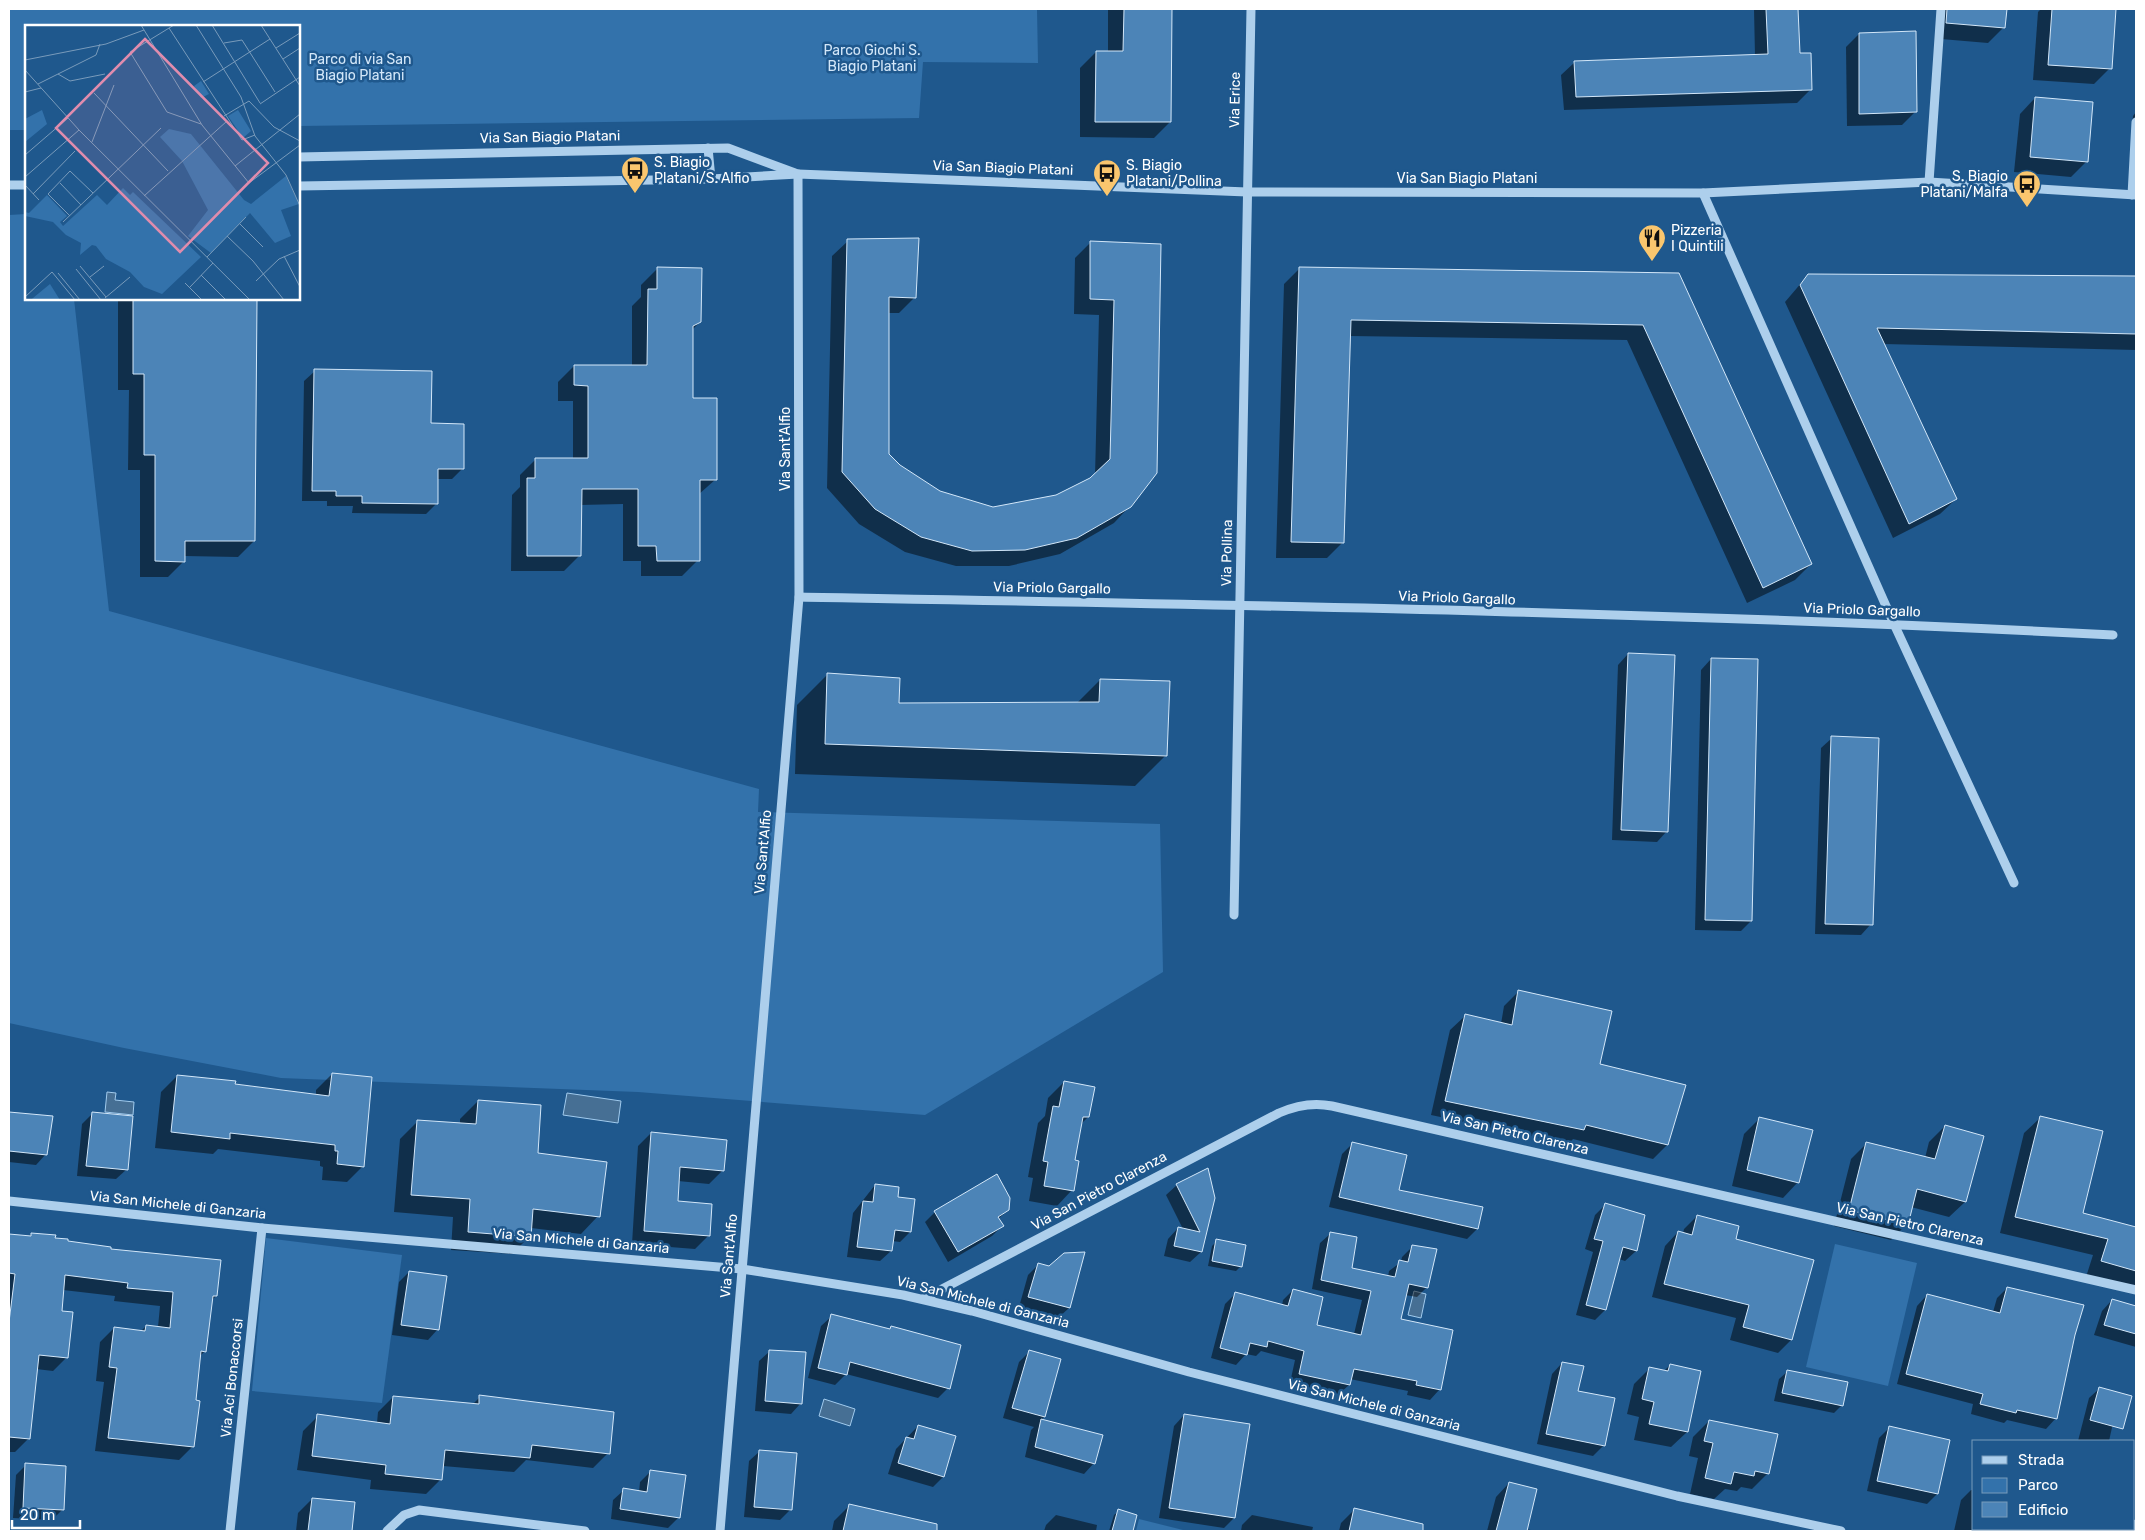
<svg xmlns="http://www.w3.org/2000/svg" width="2145" height="1540" viewBox="0 0 2145 1540" font-family="Rubik,sans-serif">
<style>
.green{fill:#3372ab}
.water{fill:#466f94;stroke:#a1cbee}
.shadow{fill:#0007}
.building{fill:#4c84b7;stroke:#d3e7f9}
.lines{fill:none;stroke-linecap:round;stroke-linejoin:round}
.minor{stroke:#adcfec;stroke-width:9}
.labels{text-anchor:middle;dominant-baseline:central;stroke-width:5;stroke-linejoin:round;paint-order:stroke}
.park-label{font-size:14px;fill:#d3e7f9;stroke:#1f588d}
.street-label{font-size:14px;fill:#fff;stroke:#1f588d}
.poi-label{font-size:14px;fill:#fff;stroke:#1f588d;text-anchor:start}
.inset-road{fill:none;stroke:#799bbb;stroke-width:1}
.view{fill:#e08cad;fill-opacity:0.15;stroke:#e08cad;stroke-width:2.5}
.inset-edge{fill:none;stroke:#fff;stroke-width:2.5}
</style>
<rect width="100%" height="100%" fill="#1f588d"/>
<g class="green">
<path d="M9 9H1037L1038 63 923 62 919 118 299 126V26H26V130H9Z"/>
<path d="M26 214V299H74L109 611 759 789 758 812 1160 824 1163 972 925 1115 638 1092 281 1078 124 1048 9 1023V215Z"/>
<path d="M266 1238 402 1255 382 1403 252 1391Z"/>
<path d="M1835 1244 1917 1263 1888 1386 1806 1367Z"/>
<path d="M1139 1519 1187 1531H1136Z"/>
</g>
<g class="water">
<path d="M107 1092 116 1093 115 1100 134 1102 133 1115 105 1112Z"/>
<path d="M567 1093 621 1101 618 1123 563 1115Z"/>
<path d="M1414 1291 1426 1294 1421 1318 1408 1315Z"/>
<path d="M824 1399 855 1409 850 1426 819 1416Z"/>
</g>
<g class="shadow">
<path d="M1108 9H1171L1170 122 1154 138 1080 137V68L1096 52H1108Z"/>
<path d="M1754 9H1797L1798 55 1811 89 1797 103 1564 110 1561 75 1575 62 1755 56Z"/>
<path d="M1944 9H2005L2003 28 1988 43 1941 39Z"/>
<path d="M2041 9H2115L2110 68 2094 84 2033 80 2038 12Z"/>
<path d="M1859 34 1915 112 1902 125 1847 126 1846 47Z"/>
<path d="M2035 98 2087 161 2071 177 2014 172 2020 114Z"/>
<path d="M2136 112V188L2129 180 2133 116Z"/>
<path d="M848 241 915 297 899 313H888L887 455 899 466 939 492 993 508 1057 497 1095 476 1099 315 1074 314 1075 258 1091 242 1160 246 1130 506 1114 523 1060 554 1009 566H956L905 552 859 524 827 488 832 256Z"/>
<path d="M657 269 700 322 692 330V399L716 479 698 495V560L682 576H641V561H623V504L580 505V555L564 571H511L512 495 520 487V475L536 459H573V401H558V382L574 366H632V306L641 297V285Z"/>
<path d="M1299 269 1679 274 1811 564 1795 580 1747 603 1627 340 1349 336 1343 542 1327 558H1276L1284 284Z"/>
<path d="M1808 275 2136 277V350L1883 344 1956 499 1940 514 1893 538 1785 302Z"/>
<path d="M118 299H255L254 541 238 557 184 556V561L168 577H140V470H128L129 390H118Z"/>
<path d="M315 371 430 425 462 469 452 479H437L436 504 426 514 352 513 353 506H327V501H302L304 381Z"/>
<path d="M1628 654 1667 831 1657 842 1612 840 1618 665Z"/>
<path d="M1711 659 1751 921 1741 931 1695 930 1701 670Z"/>
<path d="M828 674 898 704H1076L1100 680 1166 755 1135 786 795 774 797 705Z"/>
<path d="M1832 738 1871 924 1861 935 1815 934 1821 748Z"/>
<path d="M1519 991 1598 1065 1667 1145 1653 1159 1573 1139 1569 1144 1431 1115 1450 1030 1465 1016 1501 1024 1504 1006Z"/>
<path d="M332 1074 363 1166 347 1182 322 1180 323 1167 320 1166V1161L218 1149 213 1154 155 1148 161 1092 177 1076 316 1095V1090Z"/>
<path d="M1064 1082 1088 1117 1081 1124 1074 1161 1072 1190 1057 1206 1029 1201 1033 1178 1028 1177 1038 1123 1045 1116 1048 1098Z"/>
<path d="M478 1101 536 1154 598 1216 581 1234 531 1228 530 1236 512 1254 451 1250 453 1217 394 1212 400 1139 418 1121 460 1124V1119Z"/>
<path d="M9 1114 51 1117 46 1154 36 1165 9 1162Z"/>
<path d="M92 1114 127 1169 116 1179 77 1176 82 1124Z"/>
<path d="M1760 1118 1798 1182 1783 1198 1732 1186 1744 1134Z"/>
<path d="M2040 1118 2081 1213 2136 1228V1290L2086 1277 2093 1255 2000 1233 2024 1133Z"/>
<path d="M1945 1126 1983 1136 1965 1202 1949 1217 1911 1207 1907 1224 1891 1240 1834 1226 1851 1159 1867 1143 1925 1158 1929 1142Z"/>
<path d="M651 1133 722 1171 709 1184 678 1181 676 1202 708 1236 695 1249 632 1244 638 1146Z"/>
<path d="M1352 1144 1397 1191 1481 1208 1477 1229 1467 1239 1329 1207 1342 1154Z"/>
<path d="M1207 1170 1201 1252 1190 1262 1164 1256 1168 1239 1178 1228 1183 1229 1166 1195 1177 1185Z"/>
<path d="M875 1185 897 1198 910 1232 900 1242 892 1241 891 1251 880 1261 847 1257 853 1213Z"/>
<path d="M1605 1205 1636 1251 1625 1261 1619 1259 1605 1310 1595 1320 1576 1315 1593 1252 1585 1249 1595 1215Z"/>
<path d="M1008 1210 998 1219 1002 1226 992 1236 948 1262 925 1222 935 1212Z"/>
<path d="M1697 1216 1734 1240 1812 1261 1791 1340 1778 1353 1730 1340 1736 1318 1652 1297 1665 1246 1678 1232 1683 1234 1684 1229Z"/>
<path d="M31 1234 109 1250 216 1296 211 1301 205 1351 199 1357 192 1447 179 1460 95 1451 104 1382 96 1381 100 1342 114 1328 141 1331 146 1326 158 1327 160 1306 114 1301 115 1296 63 1290 61 1312 67 1357 53 1371 36 1369 29 1438 15 1452H9V1235L29 1237Z"/>
<path d="M1330 1234 1350 1269 1388 1277 1389 1271 1401 1262 1402 1257 1412 1247 1427 1287 1417 1297 1405 1295 1400 1320 1452 1331 1439 1390 1430 1400 1407 1395 1408 1391 1350 1379 1349 1385 1339 1394 1290 1383 1295 1360 1261 1351 1256 1356 1246 1354 1236 1365 1211 1358 1225 1304 1235 1294 1282 1306 1283 1300 1293 1290 1315 1326 1354 1334 1362 1300 1312 1289 1320 1243Z"/>
<path d="M1217 1241 1241 1266 1236 1271 1208 1266 1212 1246Z"/>
<path d="M1038 1265 1069 1308 1058 1318 1019 1307 1028 1275Z"/>
<path d="M409 1272 438 1329 428 1340 392 1335 399 1282Z"/>
<path d="M2007 1288 2074 1335 2056 1418 2046 1429 2007 1420 2004 1423 1971 1414 1973 1404 1897 1384 1917 1306 1927 1295 1993 1312 1997 1298Z"/>
<path d="M2112 1300 2136 1307V1347L2094 1335 2102 1311Z"/>
<path d="M832 1316 888 1330 891 1327 948 1388 938 1398 846 1374 835 1385 808 1378 821 1326Z"/>
<path d="M770 1351 801 1403 791 1414 755 1411 759 1361Z"/>
<path d="M1029 1352 1060 1360 1044 1417 1041 1420 1102 1436 1094 1463 1084 1474 1025 1457 1031 1430 1034 1427 1003 1418 1019 1362Z"/>
<path d="M1562 1363 1604 1445 1593 1456 1537 1444 1552 1374Z"/>
<path d="M1670 1365 1687 1432 1671 1447 1634 1440 1639 1417 1627 1414 1634 1384 1649 1369 1663 1372Z"/>
<path d="M1788 1371 1842 1405 1834 1413 1774 1401 1779 1379Z"/>
<path d="M2100 1388 2113 1423 2109 1441H2078L2089 1398Z"/>
<path d="M393 1397 472 1405 480 1397 608 1453 593 1468 526 1460 514 1472 443 1466 441 1479 426 1494 370 1489 371 1480 297 1470 303 1431 318 1416 377 1423 378 1412Z"/>
<path d="M1184 1415 1234 1518 1224 1528 1159 1518 1174 1426Z"/>
<path d="M1709 1421 1768 1473 1752 1489 1741 1487 1737 1491 1725 1489 1714 1499 1690 1494 1698 1458 1689 1456 1693 1437Z"/>
<path d="M918 1426 943 1477 933 1487 888 1474 896 1449Z"/>
<path d="M1889 1428 1937 1494 1927 1504 1867 1491 1879 1438Z"/>
<path d="M760 1451 791 1509 780 1520 744 1517 749 1461Z"/>
<path d="M26 1465 62 1510 52 1520 13 1518 16 1475Z"/>
<path d="M651 1471 679 1517 668 1528 611 1519 613 1500 624 1490 639 1492 640 1482Z"/>
<path d="M1509 1483 1526 1529 1535 1531H1487L1496 1497Z"/>
<path d="M1971 1490H1974V1529H2105L2104 1531H1954L1961 1500Z"/>
<path d="M312 1499 354 1503 351 1531H296L298 1513Z"/>
<path d="M850 1505 921 1521 919 1531H832L834 1521Z"/>
<path d="M1355 1509 1420 1525 1419 1531H1339L1341 1523Z"/>
<path d="M1119 1511 1136 1516 1131 1531H1109L1114 1515Z"/>
<path d="M1056 1515 1097 1525 1096 1531H1044L1046 1525Z"/>
<path d="M1252 1515 1313 1527 1312 1531H1241L1242 1525Z"/>
</g>
<g class="building">
<path d="M1124 9H1172L1171 122H1095L1096 51H1123Z"/>
<path d="M1766 9H1798L1800 53H1811L1812 90 1576 97 1574 61 1768 54Z"/>
<path d="M1947 9H2007L2005 28 1946 23Z"/>
<path d="M2052 9H2116L2112 69 2048 65Z"/>
<path d="M1916 31 1917 112 1859 114V33Z"/>
<path d="M2035 97 2093 102 2088 162 2030 157Z"/>
<path d="M919 238 916 298 889 297V454L900 465 940 491 993 507 1056 495 1090 478 1110 459 1114 300 1090 299V241L1161 244 1157 473 1131 507 1077 538 1025 550 972 551 921 537 875 509 842 472 847 239Z"/>
<path d="M657 267 702 268 701 322 693 326V398H717V480H700V561H657L656 546H638V489H582L581 556H527V478H535V458H588V386L574 385V365H647L648 289H657Z"/>
<path d="M1299 267 1679 273 1812 564 1763 588 1643 325 1351 320 1344 543 1291 542Z"/>
<path d="M1808 274 2136 276V334L1877 328 1957 499 1909 524 1800 285Z"/>
<path d="M133 299H257L255 541H185V562L155 561V455H144V374H133Z"/>
<path d="M314 369 432 371 431 423 464 424V469H438V504L362 503V496H336V491H312Z"/>
<path d="M1628 653 1675 655 1668 832 1621 830Z"/>
<path d="M1711 658 1758 659 1752 921 1705 920Z"/>
<path d="M827 673 900 678 899 703 1099 702 1100 679 1170 681 1167 756 825 744Z"/>
<path d="M1831 736 1879 738 1873 925 1825 924Z"/>
<path d="M1518 990 1612 1011 1600 1064 1686 1085 1668 1145 1586 1125 1584 1130 1445 1101 1465 1014 1512 1025Z"/>
<path d="M332 1073 372 1077 364 1167 337 1164 338 1151H335V1145L230 1133V1139L171 1132 177 1075 236 1081 235 1084 329 1096Z"/>
<path d="M1064 1081 1095 1087 1089 1117H1083L1075 1160 1079 1161 1074 1191 1044 1186 1048 1162 1043 1161 1053 1106 1059 1107Z"/>
<path d="M478 1100 541 1105 538 1153 607 1162 600 1217 533 1209 531 1237 468 1232 470 1199 411 1195 417 1120 476 1124Z"/>
<path d="M9 1112 53 1116 47 1155 9 1151Z"/>
<path d="M92 1112 133 1116 128 1170 86 1166Z"/>
<path d="M2040 1116 2103 1131 2083 1213 2136 1227V1271L2101 1261 2108 1239 2015 1217Z"/>
<path d="M1759 1117 1813 1130 1799 1183 1747 1170Z"/>
<path d="M1945 1125 1984 1136 1966 1202 1917 1189 1908 1225 1849 1210 1866 1142 1935 1159Z"/>
<path d="M651 1132 727 1140 724 1171 680 1167 678 1201 712 1204 710 1236 644 1231Z"/>
<path d="M1352 1142 1407 1155 1399 1190 1483 1207 1478 1229 1339 1197Z"/>
<path d="M1208 1168 1215 1198 1202 1252 1174 1246 1178 1227 1200 1232 1176 1184Z"/>
<path d="M997 1174 1010 1198 1009 1210 998 1217 1004 1226 958 1252 934 1211Z"/>
<path d="M875 1184 899 1187 898 1197 915 1199 911 1232 895 1230 892 1251 857 1247 863 1201 873 1202Z"/>
<path d="M1605 1203 1645 1215 1637 1251 1623 1247 1606 1310 1586 1305 1603 1241 1594 1239Z"/>
<path d="M1697 1215 1739 1226 1736 1239 1814 1260 1792 1340 1743 1327 1749 1305 1664 1284 1678 1231 1692 1235Z"/>
<path d="M1330 1232 1357 1237 1352 1268 1395 1277 1399 1260 1408 1262 1412 1245 1437 1249 1428 1288 1409 1284 1401 1319 1453 1330 1441 1390 1416 1385 1417 1381 1354 1369 1350 1385 1299 1374 1304 1351 1268 1341 1267 1347 1250 1343 1247 1355 1220 1348 1235 1292 1288 1306 1293 1289 1323 1297 1317 1325 1361 1335 1371 1291 1321 1280Z"/>
<path d="M31 1233 56 1235 55 1238 68 1239V1241L111 1247V1249L221 1260 217 1296H213L206 1352 201 1351 196 1400 200 1401 194 1447 108 1438 117 1368 109 1367 114 1327 145 1331 146 1325 170 1328 173 1292 127 1288 128 1283 65 1275 62 1311 73 1312 68 1358 39 1355 30 1439 9 1437V1322L15 1274 9 1273V1234L31 1236Z"/>
<path d="M1216 1239 1246 1245 1242 1267 1212 1261Z"/>
<path d="M1085 1252 1070 1308 1028 1297 1038 1263 1049 1266 1064 1253Z"/>
<path d="M409 1271 447 1276 439 1330 401 1325Z"/>
<path d="M2007 1287 2084 1305 2075 1335 2057 1419 2017 1410 2016 1413 1980 1404 1983 1394 1906 1374 1927 1294 2000 1313Z"/>
<path d="M2112 1299 2136 1306V1334L2104 1325Z"/>
<path d="M831 1314 890 1329 891 1326 961 1345 950 1389 850 1362 847 1375 818 1368Z"/>
<path d="M769 1350 806 1352 802 1404 765 1401Z"/>
<path d="M1029 1350 1061 1359 1045 1417 1012 1408Z"/>
<path d="M1562 1362 1584 1366 1578 1391 1615 1398 1605 1446 1546 1434Z"/>
<path d="M1670 1364 1701 1371 1688 1432 1649 1424 1654 1402 1642 1399 1649 1367 1668 1371Z"/>
<path d="M1787 1370 1848 1382 1843 1406 1782 1393Z"/>
<path d="M2099 1387 2132 1396 2123 1429 2090 1420Z"/>
<path d="M479 1395 614 1412 610 1454 532 1445 530 1458 445 1450 442 1480 385 1474 386 1465 312 1456 317 1414 390 1424 393 1396 479 1404Z"/>
<path d="M1184 1414 1250 1424 1235 1518 1169 1508Z"/>
<path d="M1041 1419 1103 1435 1095 1464 1035 1447Z"/>
<path d="M1709 1420 1778 1434 1769 1474 1755 1471 1754 1476 1734 1472 1731 1484 1705 1478 1713 1443 1704 1441Z"/>
<path d="M918 1425 956 1436 944 1477 898 1463 906 1437 914 1439Z"/>
<path d="M1889 1426 1950 1440 1938 1494 1877 1481Z"/>
<path d="M759 1450 797 1453 792 1510 754 1507Z"/>
<path d="M25 1463 66 1466 64 1510 23 1508Z"/>
<path d="M650 1470 686 1475 680 1518 620 1509 623 1488 647 1492Z"/>
<path d="M1509 1482 1537 1489 1527 1531H1496Z"/>
<path d="M312 1498 355 1502 352 1531H308Z"/>
<path d="M849 1504 937 1524V1531H843Z"/>
<path d="M1354 1508 1423 1524V1531H1349Z"/>
<path d="M1118 1509 1137 1515 1133 1531H1112Z"/>
</g>
<g class="lines">
<g class="minor">
<path d="M708 148 711 179"/>
<path d="M299 157 728 148 795 173"/>
<path d="M1929 182 1941 9"/>
<path d="M9 185H26"/>
<path d="M299 186 711 179 798 174 1247 192 1703 193 1929 182 2136 195"/>
<path d="M1703 193 1894 624 2014 883"/>
<path d="M2132 195 2136 122"/>
<path d="M799 597C1237 605 1676 612 2113 635"/>
<path d="M1234 915 1251 9"/>
<path d="M9 1201 262 1228 742 1269 903 1295 972 1311 1189 1372 1677 1496 1841 1531"/>
<path d="M923 1299 1279 1113C1297 1105 1313 1102 1332 1106L2136 1290"/>
<path d="M230 1531 262 1228"/>
<path d="M387 1531 404 1515 419 1510 585 1531"/>
<path d="M720 1531 799 597 798 174"/>
<path d="M2134 1531 2136 1524"/>
</g>
</g>
<defs>
<g id="bus-pin" transform="scale(1.4375)"><path d="M0 17L-7.5 6A9.5 9.5 0 1 1 7.5 6Z" fill="#fac66e" stroke="#1f588d"/><path d="M-5-6H5V4H4V6H2V4H-2V6H-4V4H-5ZM-3.5-4V0h7V-4ZM-3.5 1.2v1.5H-2V1.2ZM2 1.2v1.5H3.5V1.2Z" fill="#111"/></g>
<g id="restaurant-pin" transform="scale(1.4375)"><path d="M0 17L-7.5 6A9.5 9.5 0 1 1 7.5 6Z" fill="#fac66e" stroke="#1f588d"/><path d="M-5-6h1v4h1v-4h1v4h1v-4h1v5L-1.5 .5V6h-2V.5L-5-1ZM5-6V6H3V1.5H1.5Q1.5-4 5-6Z" fill="#111"/></g>
</defs>
<g fill-rule="evenodd">
<use href="#bus-pin" x="635" y="170"/>
<use href="#bus-pin" x="1107" y="173"/>
<use href="#bus-pin" x="2027" y="184"/>
<use href="#restaurant-pin" x="1652" y="238"/>
</g>
<g class="labels">
<g class="park-label">
<text x="872" y="50">Parco Giochi S.<tspan x="872" dy="16">Biagio Platani</tspan></text>
<text x="360" y="59">Parco di via San<tspan x="360" dy="16">Biagio Platani</tspan></text>
</g>
<g class="street-label">
<text transform="translate(1235 100) rotate(-89)">Via Erice</text>
<text transform="translate(550 137) rotate(-1)">Via San Biagio Platani</text>
<text transform="translate(1003 168) rotate(2)">Via San Biagio Platani</text>
<text x="1467" y="178">Via San Biagio Platani</text>
<text transform="translate(785 449) rotate(-90)">Via Sant'Alfio</text>
<text transform="translate(1227 553) rotate(-89)">Via Pollina</text>
<text transform="translate(1052 588) rotate(1)">Via Priolo Gargallo</text>
<text transform="translate(1457 598) rotate(2)">Via Priolo Gargallo</text>
<text transform="translate(1862 610) rotate(2)">Via Priolo Gargallo</text>
<text transform="translate(763 852) rotate(-85)">Via Sant'Alfio</text>
<text transform="translate(1515 1133) rotate(13)">Via San Pietro Clarenza</text>
<text transform="translate(1099 1191) rotate(-28)">Via San Pietro Clarenza</text>
<text transform="translate(178 1205) rotate(6)">Via San Michele di Ganzaria</text>
<text transform="translate(1910 1224) rotate(13)">Via San Pietro Clarenza</text>
<text transform="translate(581 1241) rotate(5)">Via San Michele di Ganzaria</text>
<text transform="translate(729 1256) rotate(-85)">Via Sant'Alfio</text>
<text transform="translate(983 1302) rotate(14)">Via San Michele di Ganzaria</text>
<text transform="translate(232 1378) rotate(-84)">Via Aci Bonaccorsi</text>
<text transform="translate(1374 1405) rotate(14)">Via San Michele di Ganzaria</text>
</g>
<g class="poi-label">
<text x="654" y="162">S. Biagio<tspan x="654" dy="16">Platani/S. Alfio</tspan></text>
<text x="1126" y="165">S. Biagio<tspan x="1126" dy="16">Platani/Pollina</tspan></text>
<text x="2008" y="176" text-anchor="end">S. Biagio<tspan x="2008" dy="16">Platani/Malfa</tspan></text>
<text x="1671" y="230">Pizzeria<tspan x="1671" dy="16">I Quintili</tspan></text>
</g>
</g>
<g transform="translate(25 25)">
<rect width="275" height="275" fill="#1f588d"/>
<path d="M176 56 184 69 176 73 169 61ZM17 85 22 99 0 117V94ZM213 85 226 106 218 113 203 91ZM144 104 166 109 219 175 226 179 261 151 274 179 256 185 266 211 250 218 225 188 186 228 163 211 183 185 157 136 135 112ZM98 163 105 170 108 167 176 232 137 269 119 262 105 247 81 234 71 221 67 220 55 230 56 218 41 210 28 197 0 191V187L4 188 22 170 42 191 35 197 38 201 72 170 82 180ZM25 259 35 275H6L8 273Z" fill="#3372ab"/>
<path class="inset-road" d="M116 0 177 100 224 158 275 120M149 0 105 27 142 87 176 99M171 0 216 72 230 111 261 150 275 181M187 0 235 78M236 0 275 61M144 3 217 115 230 110M199 18 217 15 250 67M251 23 275 8M258 34 275 23M0 35 81 19 119 5M0 45 54 105 225 275M33 49 45 56 80 49M178 57 245 14M13 59 71 30 75 19M0 67 16 63M69 68 143 146M235 79 275 52M199 91 224 76 249 102 275 116M67 117 89 60M0 130 43 93M210 141 275 89M0 152 54 105M35 158 56 180M0 160 14 175M8 169 50 126M119 171 202 96M45 191 23 169 45 146 68 168M38 197 136 103M215 199 238 222M202 211 228 236 259 275M259 231 275 262M182 232 221 192M55 241 81 272M51 244 76 275M33 248 55 275M176 250 201 275M65 252 79 241M231 256 254 234 275 225M160 258 177 275M165 262 188 238M0 272 27 247 50 275M80 273 105 252"/>
<path class="view" d="M120 14 243 138 155 227 31 103Z"/>
<rect width="275" height="275" class="inset-edge"/>
</g>
<rect width="2145" height="1540" fill="none" stroke="#ffffff" stroke-width="20"/>
<rect x="1972" y="1440" width="162" height="90" fill="#1f588d" stroke="#799bbb"/>
<rect x="1982" y="1456" width="25" height="8" fill="#adcfec" stroke="#799bbb"/>
<text x="2018" y="1465" font-size="15" fill="#ffffff">Strada</text>
<rect x="1982" y="1478" width="25" height="15" fill="#3372ab" stroke="#799bbb"/>
<text x="2018" y="1490" font-size="15" fill="#ffffff">Parco</text>
<rect x="1982" y="1502" width="25" height="15" fill="#4c84b7" stroke="#799bbb"/>
<text x="2018" y="1515" font-size="15" fill="#ffffff">Edificio</text>
<path d="M12 1520v8h68v-8" fill="none" stroke="#ffffff" stroke-width="2.5"/>
<text x="20" y="1520" font-size="15" fill="#ffffff" stroke="#1f588d" stroke-width="4" paint-order="stroke">20 m</text>
</svg>
